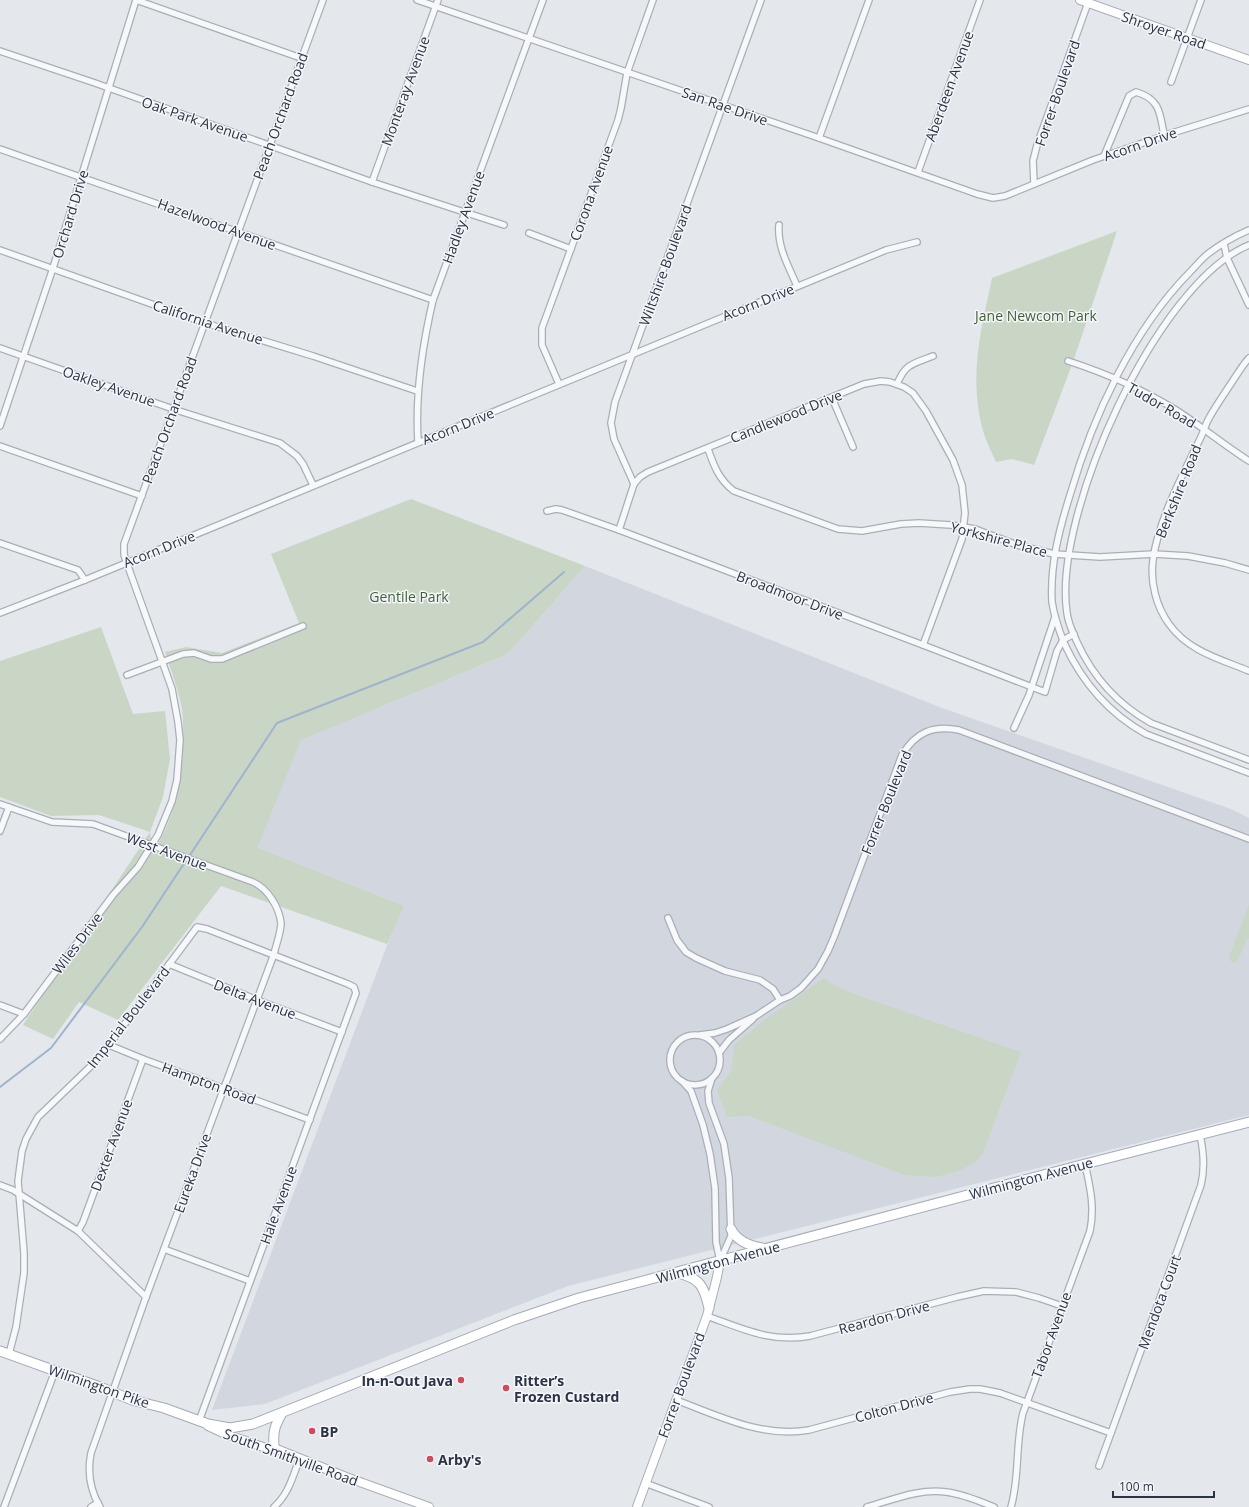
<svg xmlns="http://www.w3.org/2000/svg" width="1249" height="1507" viewBox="0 0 1249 1507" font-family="'Open Sans',sans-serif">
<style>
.built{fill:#d2d6de}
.green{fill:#c9d6c5}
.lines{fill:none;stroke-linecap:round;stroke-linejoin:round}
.stream{stroke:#9fb4cc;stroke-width:2}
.street-casing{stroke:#a9aeb7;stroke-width:8}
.secondary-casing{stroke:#a9aeb7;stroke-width:10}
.primary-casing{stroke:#a3abb8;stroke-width:11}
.street{stroke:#f7f8fa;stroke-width:5.5}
.secondary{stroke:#fff;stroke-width:8}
.primary{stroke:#fff;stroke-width:9}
.poi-dot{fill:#d1495b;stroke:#f4f6f9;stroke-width:1.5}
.labels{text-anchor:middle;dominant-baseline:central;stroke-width:3;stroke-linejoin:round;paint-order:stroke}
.street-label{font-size:14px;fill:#2b3445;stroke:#f4f6f9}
.park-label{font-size:14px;fill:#3f6138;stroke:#f4f6f9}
.poi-label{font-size:14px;font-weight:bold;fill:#2b3445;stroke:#f4f6f9;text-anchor:start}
</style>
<rect width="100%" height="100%" fill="#e4e7ec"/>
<path class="built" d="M585 566 942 708 1231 809 1249 818V1115L568 1286 265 1404 212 1410 395 924 235 839 298 741 508 654Z"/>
<g class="green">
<path d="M1117 231 1073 362 1034 465 1012 459 996 462C991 451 985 439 982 427 969 373 981 331 992 278Z"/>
<path d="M411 499 585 566 508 654 301 740 257 848 404 906 387 944 221 886 118 1020 79 1002 53 1039 23 1025 150 832 99 815 51 816 0 797V661L101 627 133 714 165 711 170 759 163 797 150 832 152 846 158 844C178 809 185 766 183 726 183 720 183 714 182 708 178 689 171 670 165 652L186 647 222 653 299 623 271 554Z"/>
<path d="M1249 904V939H1247L1239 958 1234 963H1232L1229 958Z"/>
<path d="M824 978 837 987 862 997 1021 1052 982 1155 973 1164 958 1171 936 1177 905 1175 749 1116 727 1117 717 1090 731 1071 735 1044 763 1021Z"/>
</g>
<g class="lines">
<g class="stream">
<path d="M190 855 277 723 483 642 564 572"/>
<path d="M0 1087 51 1048 142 927 185 862"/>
</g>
<g class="street-casing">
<g id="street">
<path d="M136 0 301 58"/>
<path d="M417 0 819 138 977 194 993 198 1005 196 1093 160 1172 133 1249 109"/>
<path d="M0 51 95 83 372 182 504 225"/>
<path d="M1171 82 1201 0"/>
<path d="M819 138 869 0"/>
<path d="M0 149 433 300"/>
<path d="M1104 156 1129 96 1136 92C1160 99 1160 113 1164 135"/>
<path d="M918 172 980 0"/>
<path d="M372 182 438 0"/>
<path d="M1034 184 1033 161 1037 145 1089 0"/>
<path d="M779 225C777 247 789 267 797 286"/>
<path d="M1249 230C1235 236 1221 244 1209 253 1202 258 1196 266 1190 272 1132 331 1093 416 1070 495 1059 530 1050 565 1052 602 1054 616 1059 630 1064 643 1082 682 1108 713 1146 734L1249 773"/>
<path d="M529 233 571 249"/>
<path d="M1224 244 1227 258 1249 305"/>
<path d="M1249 245C1156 283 1052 517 1067 613 1068 623 1073 633 1077 642 1093 677 1117 704 1151 723L1249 760"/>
<path d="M0 250 205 323 313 356 417 391"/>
<path d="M0 348 173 409 280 443 297 456 303 464 313 485"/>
<path d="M1249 358C1241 367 1235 378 1228 388 1221 399 1213 410 1207 422 1205 427 1203 433 1200 439 1183 474 1158 521 1153 560 1150 582 1156 606 1169 624 1188 651 1220 659 1249 671"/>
<path d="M1068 361C1105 373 1142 389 1176 410 1201 426 1224 445 1249 461"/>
<path d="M559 384 542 345V328L618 120 621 108 627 73 653 0"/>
<path d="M897 384C906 363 913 364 933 356"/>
<path d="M832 398 853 447"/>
<path d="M0 426 53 268 136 0"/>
<path d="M418 442C415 394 422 347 433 300L543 0"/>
<path d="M0 446 142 496"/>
<path d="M708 449C714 466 719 480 734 491L838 529 862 531 901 524 919 523 951 525 975 529 1017 545 1054 554 1100 557 1154 554 1188 556 1225 563 1249 570"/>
<path d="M634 484 640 477 648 472 864 384 881 381 890 382 904 387 913 393 926 411 953 460 962 485 965 513 962 539 923 645"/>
<path d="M547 511 556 509 562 510 619 530 923 645 1045 692 1057 651 1063 640 1074 634"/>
<path d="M619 530 634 484 614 439 611 423 615 402 761 0"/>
<path d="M0 543 78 570 85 580"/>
<path d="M0 613 85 580 886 250 917 242"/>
<path d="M127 675 183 654 194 653 211 659H222L303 626"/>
<path d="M1014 728 1029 695 1055 617"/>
<path d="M0 804 52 822 93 824 253 882C268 889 279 907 281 923 281 932 276 945 274 954L146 1297 91 1453C87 1473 90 1490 100 1507"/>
<path d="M0 831 9 807"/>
<path d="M668 918 677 940 686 952 696 958 725 971 760 980 773 989 780 1000"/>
<path d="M169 964 257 1000 342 1032"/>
<path d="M0 1005 24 1014"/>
<path d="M700 1035 715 1033 727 1029 756 1016 780 1000 790 996 801 988 818 969 828 951 834 937 902 755C916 732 933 725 959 730L1249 839"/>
<circle cx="695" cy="1060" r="25"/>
<path d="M0 1039 24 1014 113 895 138 867 158 835 172 801 177 780 180 740 178 722 172 689 125 558 124 554V544L323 0"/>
<path d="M109 1045 143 1059 310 1120"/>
<path d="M719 1053 729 1040 753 1019"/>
<path d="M712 1078 708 1091 709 1103 724 1144 729 1178 731 1236 720 1261"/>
<path d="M682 1081 691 1091 703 1125 710 1154 715 1188 716 1242 720 1261"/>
<path d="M0 1185 13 1190 78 1231 146 1297"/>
<path d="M78 1231 83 1222 143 1059"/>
<path d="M164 1249 250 1281"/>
<path d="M707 1316C743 1329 771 1343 810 1336L957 1297 984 1291 1016 1292 1039 1298 1062 1306"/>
<path d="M9 1354 16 1327 24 1273V1253L18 1181 22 1151 26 1139 38 1117 92 1065 109 1045 197 927 207 929 348 984 354 987 356 993 199 1421"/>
<path d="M676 1400C719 1416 762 1438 809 1430L950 1392 970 1389H980L1000 1393 1111 1433"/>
<path d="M1099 1466 1201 1185C1205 1168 1204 1153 1200 1135"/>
<path d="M645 1483 709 1507"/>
<path d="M4 1507 55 1371"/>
<path d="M91 1507 98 1503"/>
<path d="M274 1507C289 1494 293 1475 300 1458"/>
<path d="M867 1507C892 1500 920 1488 946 1492 963 1494 979 1501 994 1507"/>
<path d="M1011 1507C1020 1476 1015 1444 1023 1413L1090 1231C1095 1207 1090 1187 1085 1164"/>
</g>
</g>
<g class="secondary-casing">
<g id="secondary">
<path d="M1080 0 1249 60"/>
<path d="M208 1426 225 1434 269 1449 274 1448 346 1477 429 1507"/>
<path d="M637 1507 707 1316 717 1277 720 1261"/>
</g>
</g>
<g class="primary-casing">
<g id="primary">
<path d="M731 1229C737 1241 750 1246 762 1248"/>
<path d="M677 1273C700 1278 704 1286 709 1308"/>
<path d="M0 1351 100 1387 132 1400 164 1408 208 1424 230 1428 253 1424 514 1320 579 1298 1085 1164 1249 1122"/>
<path d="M274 1448C273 1432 274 1427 282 1413"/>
</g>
</g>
<use href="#street" class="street"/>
<use href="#secondary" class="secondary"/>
<use href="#primary" class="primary"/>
</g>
<g class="poi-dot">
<circle cx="461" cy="1380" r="4"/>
<circle cx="506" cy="1388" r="4"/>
<circle cx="312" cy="1431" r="4"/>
<circle cx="430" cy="1459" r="4"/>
</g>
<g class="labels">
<g class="street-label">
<text transform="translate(1164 30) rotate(19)">Shroyer Road</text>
<text transform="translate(949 86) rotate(-70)">Aberdeen Avenue</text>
<text transform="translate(405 91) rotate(-70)">Monteray Avenue</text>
<text transform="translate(1057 93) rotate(-71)">Forrer Boulevard</text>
<text transform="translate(725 106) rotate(19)">San Rae Drive</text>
<text transform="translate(280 116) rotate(-70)">Peach Orchard Road</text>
<text transform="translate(195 119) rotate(19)">Oak Park Avenue</text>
<text transform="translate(1140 144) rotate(-19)">Acorn Drive</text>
<text transform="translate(591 193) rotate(-70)">Corona Avenue</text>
<text transform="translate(70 214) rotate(-73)">Orchard Drive</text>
<text transform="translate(463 217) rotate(-70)">Hadley Avenue</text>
<text transform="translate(217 224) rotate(20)">Hazelwood Avenue</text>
<text transform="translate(665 265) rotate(-70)">Wiltshire Boulevard</text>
<text transform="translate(758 302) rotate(-22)">Acorn Drive</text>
<text transform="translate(208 322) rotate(18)">California Avenue</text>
<text transform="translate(109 386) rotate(19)">Oakley Avenue</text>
<text transform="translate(1162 405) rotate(30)">Tudor Road</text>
<text transform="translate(786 416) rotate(-22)">Candlewood Drive</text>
<text transform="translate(169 420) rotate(-70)">Peach Orchard Road</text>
<text transform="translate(458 426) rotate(-22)">Acorn Drive</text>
<text transform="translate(1178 491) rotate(-68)">Berkshire Road</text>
<text transform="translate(999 539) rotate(15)">Yorkshire Place</text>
<text transform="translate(159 549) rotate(-22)">Acorn Drive</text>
<text transform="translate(790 595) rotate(21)">Broadmoor Drive</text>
<text transform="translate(886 802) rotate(-68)">Forrer Boulevard</text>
<text transform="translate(167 851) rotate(20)">West Avenue</text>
<text transform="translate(77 943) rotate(-53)">Wiles Drive</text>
<text transform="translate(255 999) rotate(21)">Delta Avenue</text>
<text transform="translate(128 1017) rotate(-52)">Imperial Boulevard</text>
<text transform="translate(209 1083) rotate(20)">Hampton Road</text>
<text transform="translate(111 1145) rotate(-70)">Dexter Avenue</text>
<text transform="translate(192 1173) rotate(-70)">Eureka Drive</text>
<text transform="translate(1031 1178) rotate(-15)">Wilmington Avenue</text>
<text transform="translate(278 1205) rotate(-70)">Hale Avenue</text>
<text transform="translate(718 1262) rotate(-15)">Wilmington Avenue</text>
<text transform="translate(1159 1302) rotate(-70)">Mendota Court</text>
<text transform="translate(884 1317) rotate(-15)">Reardon Drive</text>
<text transform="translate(1051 1335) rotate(-70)">Tabor Avenue</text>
<text transform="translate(681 1385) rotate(-70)">Forrer Boulevard</text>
<text transform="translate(99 1386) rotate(19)">Wilmington Pike</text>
<text transform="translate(894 1407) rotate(-15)">Colton Drive</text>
<text transform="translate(291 1457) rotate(20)">South Smithville Road</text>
</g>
<g class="park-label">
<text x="1036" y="315">Jane Newcom Park</text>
<text x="409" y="596">Gentile Park</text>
</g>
<g class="poi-label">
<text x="453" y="1380" text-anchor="end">In-n-Out Java</text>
<text x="514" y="1380">Ritter’s<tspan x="514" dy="16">Frozen Custard</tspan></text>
<text x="320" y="1431">BP</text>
<text x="438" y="1459">Arby's</text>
</g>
</g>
<path d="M1113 1491v6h101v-6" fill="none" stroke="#2b3445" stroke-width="2"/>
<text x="1119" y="1491" font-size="12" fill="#2b3445" stroke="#f4f6f9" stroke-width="3" paint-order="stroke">100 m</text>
</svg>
